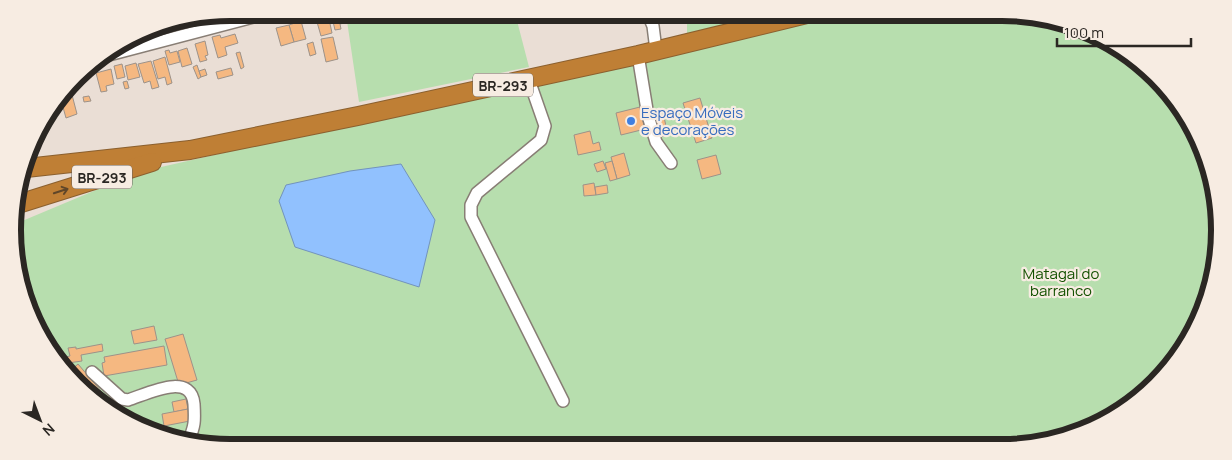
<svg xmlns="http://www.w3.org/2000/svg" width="1232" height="460" viewBox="0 0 1232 460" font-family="Manrope,sans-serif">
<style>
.green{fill:#b7deae}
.water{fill:#91c1fe;stroke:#7293bc}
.building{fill:#f5b881;stroke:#9d9289}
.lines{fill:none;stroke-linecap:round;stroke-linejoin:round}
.minor-casing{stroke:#887e75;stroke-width:14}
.highway-casing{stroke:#8b602f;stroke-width:20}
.minor{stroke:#fff;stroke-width:11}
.highway{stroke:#bf7f35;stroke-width:18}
.oneway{stroke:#5f4629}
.shop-dot{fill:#3f7fe0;stroke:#f7ece2;stroke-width:2}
.labels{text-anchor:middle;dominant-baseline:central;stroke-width:4.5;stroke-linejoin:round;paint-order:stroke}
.shield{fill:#f7ece2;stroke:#68625c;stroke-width:1}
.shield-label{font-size:14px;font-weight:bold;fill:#2b2723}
.shop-label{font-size:15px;fill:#366cbe;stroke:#f7ece2;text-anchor:start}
.park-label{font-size:15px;fill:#145100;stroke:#f7ece2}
.rim{fill:none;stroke:#2b2723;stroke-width:6}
</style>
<rect width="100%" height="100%" fill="#eaded5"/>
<g class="green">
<path d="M687 12 773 13 687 35Z"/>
<path d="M848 12H1002L1059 20 1135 58 1190 122 1218 202 1212 287 1190 339 1146 393 1098 425 1031 446 230 447 173 440 98 403 49 351 17 273 15 224 139 172Z"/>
<path d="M342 13H515L529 67 359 102 347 21Z"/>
</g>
<path class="water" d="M401 164 435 220 419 287 295 247 279 201 286 185 350 171Z"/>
<g class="building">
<path d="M341 12 344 23 340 24 341 29 335 30 331 13Z"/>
<path d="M521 12H530L531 18 522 20Z"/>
<path d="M329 19 332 33 321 36 317 22Z"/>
<path d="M301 21 306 39 294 42 289 25Z"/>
<path d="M289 25 294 42 281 46 276 28Z"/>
<path d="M235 34 238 43 225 47 227 55 218 58 212 37 220 35 221 38Z"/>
<path d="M333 37 338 59 326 62 321 39Z"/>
<path d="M205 41 208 55 205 56 207 60 200 62 195 44Z"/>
<path d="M313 42 316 54 310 56 307 44Z"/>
<path d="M187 48 192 64 182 67 178 51Z"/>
<path d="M169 50 170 53 177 51 180 62 169 65 165 51Z"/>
<path d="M240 52 244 67 241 69 236 53Z"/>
<path d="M165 57 172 83 167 85 165 77 158 79 153 61Z"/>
<path d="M151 61 159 87 152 89 150 81 144 83 138 64Z"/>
<path d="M136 63 140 77 128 80 125 66Z"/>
<path d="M122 64 125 77 117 79 114 66Z"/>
<path d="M197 65 201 77 198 79 193 67Z"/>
<path d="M231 68 233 75 218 79 216 72Z"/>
<path d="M111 69 114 84 106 86 107 91 101 92 96 73Z"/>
<path d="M205 69 207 75 201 77 199 71Z"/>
<path d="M81 73 84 84 74 87 73 83Z"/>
<path d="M127 81 129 88 125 89 123 82Z"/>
<path d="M71 91 77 114 66 118 61 100 68 98 66 92Z"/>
<path d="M89 96 91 101 84 102 83 97Z"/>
<path d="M700 98 712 138 696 143 683 103Z"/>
<path d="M640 107 645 129 621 135 616 113Z"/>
<path d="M47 115 49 122 44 123 43 120Z"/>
<path d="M664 117 668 135 657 138 652 120Z"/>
<path d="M590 131 593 144 599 142 601 150 578 155 574 135Z"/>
<path d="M624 153 630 175 617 179 611 157Z"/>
<path d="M716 155 721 174 702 179 697 160Z"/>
<path d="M603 161 606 169 597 172 594 164Z"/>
<path d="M612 161 617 179 610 181 605 163Z"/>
<path d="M594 183 596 195 584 196 583 185Z"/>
<path d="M607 185 608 193 596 195 595 187Z"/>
<path d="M154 326 157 340 134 344 131 331Z"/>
<path d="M183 334 197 380 179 385 165 339Z"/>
<path d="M102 344 103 351 81 355 82 361 68 363 69 368H66L57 359 70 356 68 348 76 347V349Z"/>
<path d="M164 346 167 365 104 376 102 363 105 362 104 357Z"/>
<path d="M78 364 112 404 108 408 98 403 69 372Z"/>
<path d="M186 399 188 409 174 412 172 402Z"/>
<path d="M188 409 190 421 164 426 162 414Z"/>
</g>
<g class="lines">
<g class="minor-casing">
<g id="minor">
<path d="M647 12 653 26 656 50"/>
<path d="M638 55 648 116 656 142 671 163"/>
<path d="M105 56 272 12"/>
<path d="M529 80 545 126 541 140 477 193 471 205V217L563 401"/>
<path d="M92 372 122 399 128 400C147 394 191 371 194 404 195 421 195 426 188 442"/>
</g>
</g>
<g class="highway-casing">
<g id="highway">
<path d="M26 168 190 150 358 116 638 55 815 12"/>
<path d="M15 205 152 162"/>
</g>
</g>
<use href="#minor" class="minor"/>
<use href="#highway" class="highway"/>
</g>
<defs><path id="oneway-shaft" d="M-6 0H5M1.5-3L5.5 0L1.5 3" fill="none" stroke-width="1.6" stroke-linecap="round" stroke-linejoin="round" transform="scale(1.25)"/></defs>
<use class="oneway" href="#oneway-shaft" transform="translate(61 191) rotate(-18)"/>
<circle class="shop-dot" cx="631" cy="121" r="5"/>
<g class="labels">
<g class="shield">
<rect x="473" y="73.5" width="60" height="23" rx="4"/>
<rect x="72" y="165.5" width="60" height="23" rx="4"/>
</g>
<g class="shield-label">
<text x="503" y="85">BR-293</text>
<text x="102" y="177">BR-293</text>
</g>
<g class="shop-label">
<text x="641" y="112">Espaço Móveis<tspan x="641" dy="17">e decorações</tspan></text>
</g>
<g class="park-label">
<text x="1061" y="273">Matagal do<tspan x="1061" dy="17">barranco</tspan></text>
</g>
</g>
<path d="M0 0H1232V460H0ZM230 21H1002A209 209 0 0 1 1211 230V230A209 209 0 0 1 1002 439H230A209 209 0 0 1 21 230V230A209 209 0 0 1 230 21Z" fill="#f7ece2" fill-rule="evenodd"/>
<path class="rim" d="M230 21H1002A209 209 0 0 1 1211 230V230A209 209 0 0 1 1002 439H230A209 209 0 0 1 21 230V230A209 209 0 0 1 230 21Z"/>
<g transform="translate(40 420) rotate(138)" stroke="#f7ece2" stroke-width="4" paint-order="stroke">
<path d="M0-4L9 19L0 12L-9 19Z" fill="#2b2723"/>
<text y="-8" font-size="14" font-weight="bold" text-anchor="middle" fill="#2b2723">N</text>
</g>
<path d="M1057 38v8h134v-8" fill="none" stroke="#2b2723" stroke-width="2.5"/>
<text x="1064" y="38" font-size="15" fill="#2b2723" stroke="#f7ece2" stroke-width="4" paint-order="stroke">100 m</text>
</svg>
